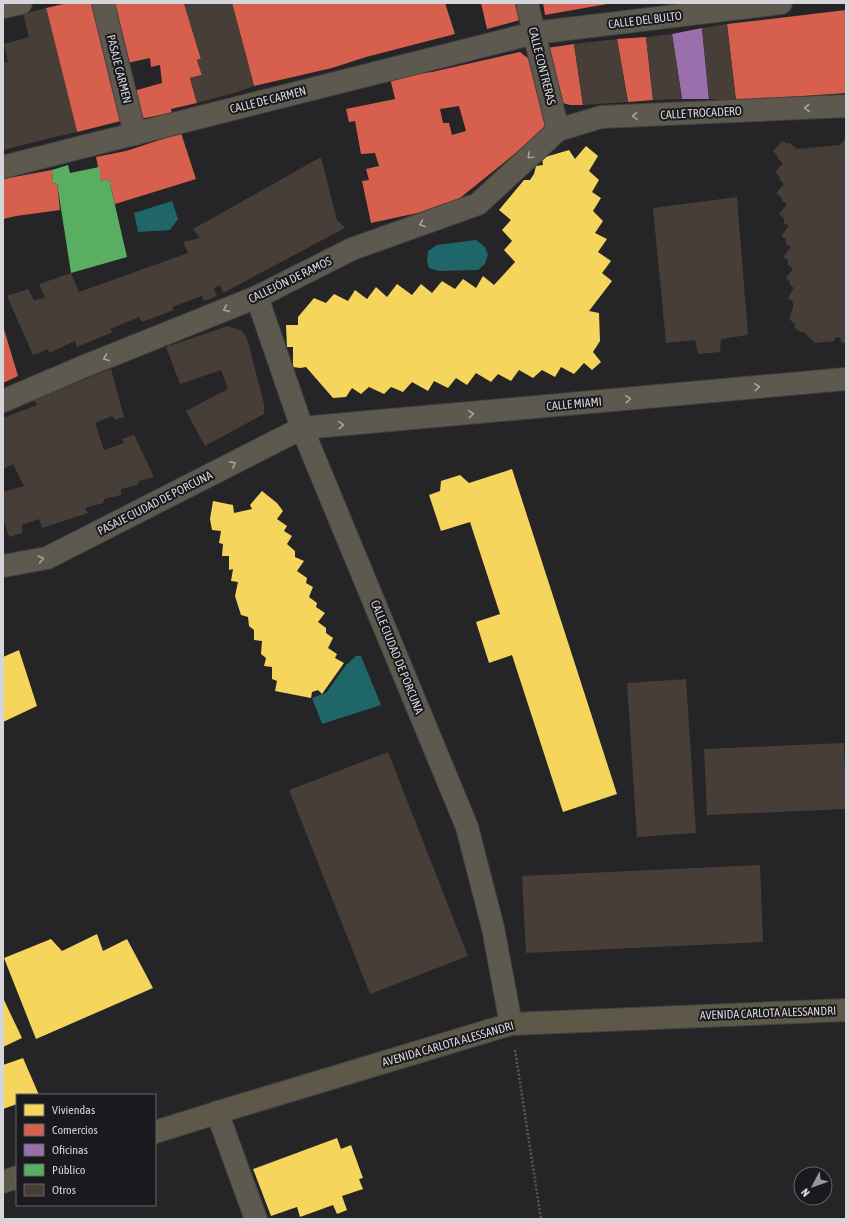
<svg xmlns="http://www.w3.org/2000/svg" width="849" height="1222" viewBox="0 0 849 1222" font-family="'Asap Condensed',sans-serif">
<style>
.water{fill:#1f6668}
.homes{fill:#f6d55c}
.shops{fill:#d6604d;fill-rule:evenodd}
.offices{fill:#9970ab}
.public{fill:#5aae61}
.building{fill:#473e37}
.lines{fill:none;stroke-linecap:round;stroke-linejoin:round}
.minor-casing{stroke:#414143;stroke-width:24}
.major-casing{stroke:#414143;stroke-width:24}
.path{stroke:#5a5851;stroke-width:2.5;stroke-dasharray:2 2;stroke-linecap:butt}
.minor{stroke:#5e594e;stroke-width:22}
.major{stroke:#5d5848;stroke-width:22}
.oneway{stroke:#a6a3a1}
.labels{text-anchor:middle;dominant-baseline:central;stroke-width:4;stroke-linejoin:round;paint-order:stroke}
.street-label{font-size:12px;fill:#d6d5d9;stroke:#1a191e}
</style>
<rect width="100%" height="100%" fill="#252427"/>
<g class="water">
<path d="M172 201 178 219 170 230 138 232 134 213Z"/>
<path d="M476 240 485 247 488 255 485 264 478 270 438 271 429 268 427 261 428 251 437 245Z"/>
<path d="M356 656H361L381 705 322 724 312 698 326 693 346 665Z"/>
</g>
<g class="homes">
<path d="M586 146 598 156 589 171 599 180 592 192 601 198 593 211 603 221 595 233 607 239 598 252 611 261 602 273 612 281 589 311 599 313 600 341 593 352 601 362 592 370 584 363 574 374 561 367 555 377 542 370 533 378 519 370 511 381 498 374 491 382 476 373 467 385 456 378 448 388 434 381 428 391 412 382 403 392 391 387 384 394 369 387 361 394 352 388 346 397 333 398 306 367 300 368 293 367V347H287L286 325H298V317L314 298 326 303 334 294 348 301 355 290 367 299 376 287 387 297 397 284 412 295 421 284 432 293 442 281 455 289 463 279 476 288 483 276 494 285 515 262 504 250 512 241 502 230 511 220 499 210 524 180H530L534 174 536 166 543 165 542 158 569 150 575 159Z"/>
<path d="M512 469 617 794 563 812 512 655 489 663 476 622 500 614 470 522 441 531 429 495 440 491 441 481 460 475 469 483Z"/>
<path d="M262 491 277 503 283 511 277 519 287 526 284 531 292 536 287 544 295 551V557L304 561 297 571 307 578 306 583 313 587 309 597 317 603 316 607 325 613 318 622 326 628V633L333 638 328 648 337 654 335 658 344 663 322 694 318 690 312 692 311 698 275 691 277 681 272 679V667L264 666 266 658 261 654 262 641 254 640V630L249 626 248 617 241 615 235 596 238 582 231 581 233 569 229 570V556H222L223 544 219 543 221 531 212 530 210 519 213 501 233 505 234 513 252 509 250 505Z"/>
<path d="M19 650 37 706 3 722V657Z"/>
<path d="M97 934 103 951 127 939 153 988 36 1039 4 958 51 939 62 951Z"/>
<path d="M3 998 22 1038 3 1047Z"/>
<path d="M23 1058 39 1095H17V1104L3 1109V1065Z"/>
<path d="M337 1138 341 1149 351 1145 363 1178 359 1179 363 1189 342 1196 347 1210 337 1214 333 1205 300 1217 297 1207 271 1216 253 1169Z"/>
</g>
<g class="shops">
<path d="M68 3H93L121 121 77 132 46 8Z"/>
<path d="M109 3H184L201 59 197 60 202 75 190 78 197 103 171 109 172 113 139 119 130 92 162 83 160 65 151 67 150 58 123 64Z"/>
<path d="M232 3H445L455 34 366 57 332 68 254 86Z"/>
<path d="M481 3H515L520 20 487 29Z"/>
<path d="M543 3H607V4L545 15Z"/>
<path d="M846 10V93L736 101 727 24Z"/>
<path d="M646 37 653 100 628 102 617 39Z"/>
<path d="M574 44 583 105H570L555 101 547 48Z"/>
<path d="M520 52 534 63 548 127 450 206 371 223 362 181 369 180 366 169 379 166 375 153 361 154 355 121 349 122 346 109 395 99 390 78 432 72ZM459 106 466 131 452 135 449 123H443L440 109Z"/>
<path d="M181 133 196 179 115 204 109 179 101 181 96 157 126 151Z"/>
<path d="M52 170 53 184 57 183 60 210 16 216 3 219V179Z"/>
<path d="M3 326 18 376 3 383Z"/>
</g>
<path class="offices" d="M702 28 709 99H682L672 34Z"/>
<path class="public" d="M68 165 70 173 99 167 101 181 109 179 127 257 71 273 57 183 53 184 52 170Z"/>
<g class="building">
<path d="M184 3H232L254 86 234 93 197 103 190 78 202 75 197 60 201 59Z"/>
<path d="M46 8 77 132 51 138 3 150V63L8 62 4 44 29 37 23 14Z"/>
<path d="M727 24 736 101 709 99 702 28Z"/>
<path d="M672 34 682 99 653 100 646 37Z"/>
<path d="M617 39 628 102 583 105 574 44Z"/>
<path d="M846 138V343H842L840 338 836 337 834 341 815 343 804 332H800L795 328V324L789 319 793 307V302L788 298 794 288 790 285V282L786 278 793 269 788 265V260L783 257 791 247 786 244V239L781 236 789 226 784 223V218L779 214 787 204 782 201 781 197 776 193 784 184 780 180 779 176 775 172 783 163 778 159 777 155 773 151 782 141 787 144 788 142 797 149 840 145Z"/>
<path d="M321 157 337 220 345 228 223 293 220 285 214 288 217 296 204 301 202 296 172 307 174 310 142 322 139 317 110 329 113 332 77 347 75 341 49 353 48 349 33 355 7 296 28 289 34 300 45 298 39 284 71 273 79 292 188 253 183 242 200 238 193 229Z"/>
<path d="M737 197 748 335 721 339 720 352 698 354 695 340 666 343 653 208Z"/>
<path d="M228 326 242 331 247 338 264 404V414L205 446 186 411 228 389 221 370 180 384 166 347Z"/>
<path d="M111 369 124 417 115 420 112 416 95 423 104 450 124 443 122 439 134 435 154 477 139 481 137 485 121 489V495L104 499 103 503 85 508 88 513 42 528 39 519 22 525V533L9 537 3 518V492L24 486 13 464 3 469V418L37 405 34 400Z"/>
<path d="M686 679 696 833 637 837 627 683Z"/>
<path d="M844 743 846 809 707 815 704 749Z"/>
<path d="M388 752 468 956 370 994 289 790Z"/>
<path d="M760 865 763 942 526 953 522 876Z"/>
</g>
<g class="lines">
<g class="minor-casing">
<g id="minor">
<path d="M103 3 135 134"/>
<path d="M527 3 534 33 558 130"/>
<path d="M3 7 21 3"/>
<path d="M3 167 534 33 781 3"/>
<path d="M257 297 302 428 467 827 493 928 511 1024"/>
<path d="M3 401 85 366 257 297 352 249 478 204 558 130 601 117 846 106"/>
<path d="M3 566 47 558 302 428 846 379"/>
<path d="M217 1112 256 1219"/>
</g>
</g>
<g class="major-casing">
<g id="major">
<path d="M155 1132 232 1108 511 1024 846 1010"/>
<path d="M3 1182 17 1177"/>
</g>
</g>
<path class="path" d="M515 1050 541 1219"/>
<use href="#minor" class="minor"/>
<use href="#major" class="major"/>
</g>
<defs><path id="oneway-chevron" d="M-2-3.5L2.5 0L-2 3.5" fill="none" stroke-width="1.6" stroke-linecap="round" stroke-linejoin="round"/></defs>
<g class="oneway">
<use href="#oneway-chevron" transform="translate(807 108) rotate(177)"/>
<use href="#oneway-chevron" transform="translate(635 116) rotate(177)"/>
<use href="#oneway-chevron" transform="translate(530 156) rotate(137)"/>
<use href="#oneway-chevron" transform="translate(422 224) rotate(160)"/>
<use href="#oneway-chevron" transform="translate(226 309) rotate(158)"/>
<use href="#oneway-chevron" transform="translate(106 358) rotate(158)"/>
<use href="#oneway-chevron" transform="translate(757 387) rotate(-5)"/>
<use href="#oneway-chevron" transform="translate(628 399) rotate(-5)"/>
<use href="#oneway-chevron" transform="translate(471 414) rotate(-5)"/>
<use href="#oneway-chevron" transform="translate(341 425) rotate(-4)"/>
<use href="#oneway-chevron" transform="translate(233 464) rotate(-27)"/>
<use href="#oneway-chevron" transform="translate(41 559) rotate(-11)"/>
</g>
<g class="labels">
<g class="street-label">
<text transform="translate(645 20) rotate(-7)">CALLE DEL BULTO</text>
<text transform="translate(542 66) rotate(76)">CALLE CONTRERAS</text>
<text transform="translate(119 69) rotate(76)">PASAJE CARMEN</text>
<text transform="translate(268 100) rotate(-14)">CALLE DE CARMEN</text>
<text transform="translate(701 113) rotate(-3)">CALLE TROCADERO</text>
<text transform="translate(290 280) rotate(-26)">CALLEJÓN DE RAMOS</text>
<text transform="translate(574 404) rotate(-5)">CALLE MIAMI</text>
<text transform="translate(155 503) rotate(-27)">PASAJE CIUDAD DE PORCUNA</text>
<text transform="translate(397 657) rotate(68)">CALLE CIUDAD DE PORCUNA</text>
<text transform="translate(768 1013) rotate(-2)">AVENIDA CARLOTA ALESSANDRI</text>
<text transform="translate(448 1044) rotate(-16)">AVENIDA CARLOTA ALESSANDRI</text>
</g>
</g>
<rect width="849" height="1222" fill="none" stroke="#d6d5d9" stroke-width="8"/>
<rect x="16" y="1094" width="140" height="112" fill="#1a191e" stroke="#656469"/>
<rect x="24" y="1104" width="20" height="12" fill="#f6d55c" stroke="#656469"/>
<text x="52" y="1114" font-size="12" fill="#d6d5d9">Viviendas</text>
<rect x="24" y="1124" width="20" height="12" fill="#d6604d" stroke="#656469"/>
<text x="52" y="1134" font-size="12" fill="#d6d5d9">Comercios</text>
<rect x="24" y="1144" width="20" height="12" fill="#9970ab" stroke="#656469"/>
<text x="52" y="1154" font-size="12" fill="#d6d5d9">Oficinas</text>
<rect x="24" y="1164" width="20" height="12" fill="#5aae61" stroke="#656469"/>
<text x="52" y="1174" font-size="12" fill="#d6d5d9">Público</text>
<rect x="24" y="1184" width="20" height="12" fill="#473e37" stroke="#656469"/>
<text x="52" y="1194" font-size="12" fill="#d6d5d9">Otros</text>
<g transform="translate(813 1186) rotate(229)"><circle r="19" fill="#1a191e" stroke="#656469"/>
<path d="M0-3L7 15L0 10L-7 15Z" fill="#98979b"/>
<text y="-6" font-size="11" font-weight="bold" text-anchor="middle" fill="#d6d5d9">N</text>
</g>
</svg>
